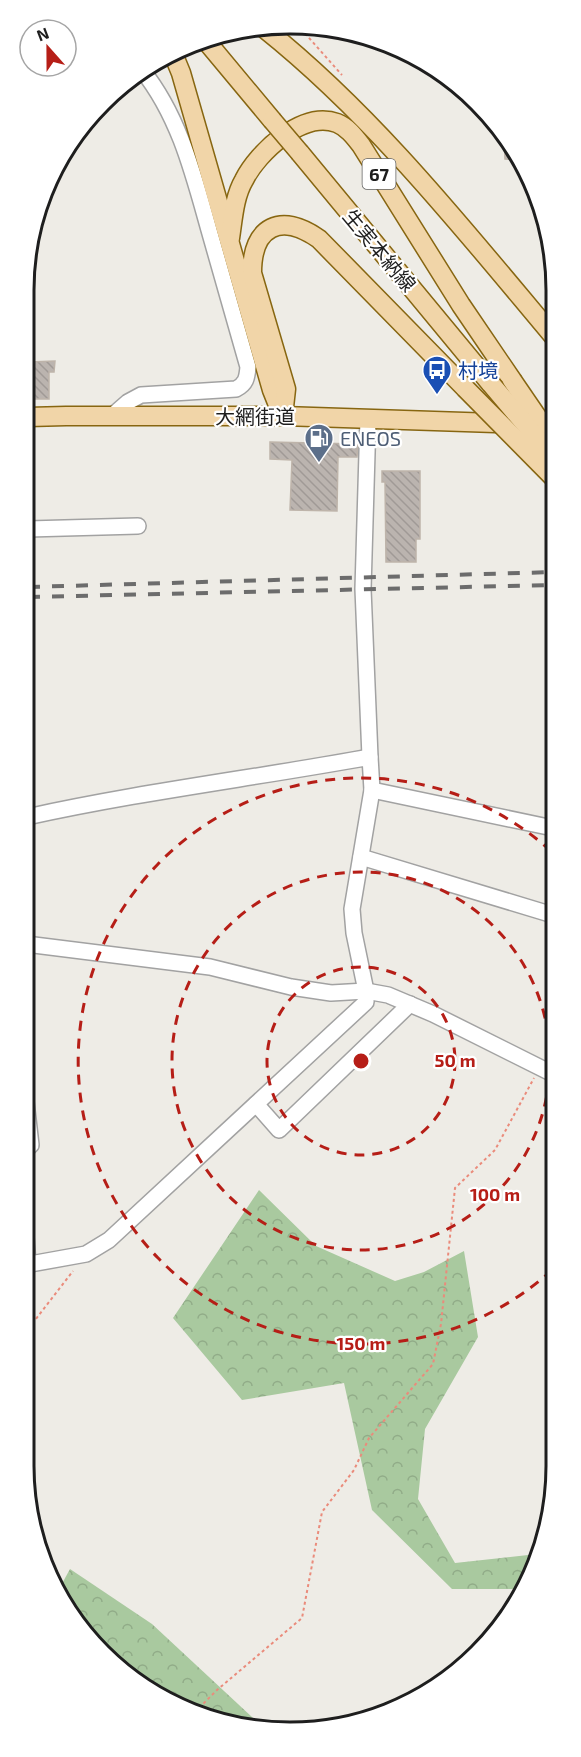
<svg xmlns="http://www.w3.org/2000/svg" width="581" height="1757" viewBox="0 0 581 1757" font-family="'Exo 2','Noto Sans JP',sans-serif">
<style>
.forest{fill:url(#forest-crowns)}
.building{fill:url(#building-back-hatch);stroke:#beb4aa;stroke-width:1.5}
.lines{fill:none;stroke-linecap:round;stroke-linejoin:round}
.minor-casing{stroke:#a2a2a2;stroke-width:18}
.major-casing{stroke:#876611;stroke-width:21}
.path{stroke:#ea8b7b;stroke-width:2;stroke-dasharray:3 3;stroke-linecap:butt}
.minor{stroke:#fff;stroke-width:15}
.major{stroke:#f1d5a8;stroke-width:18}
.rail{stroke:#6c6c6c;stroke-width:4;stroke-dasharray:12 12;stroke-linecap:butt}
.major-bridge-casing{stroke:#876611;stroke-width:21;stroke-linecap:butt}
.major-bridge{stroke:#f1d5a8;stroke-width:18}
.ring{fill:none;stroke:#b61e17;stroke-width:3;stroke-dasharray:10 8}
.labels{text-anchor:middle;dominant-baseline:central;stroke-width:4.5;stroke-linejoin:round;paint-order:stroke}
.shield{fill:#fff;stroke:#626262;stroke-width:1.5}
.shield-label{font-size:18px;font-weight:bold;fill:#1e1e1e}
.street-label{font-size:20px;fill:#1e1e1e;stroke:#fff}
.transit-label{font-size:20px;fill:#164399;stroke:#fff;text-anchor:start}
.service-label{font-size:20px;fill:#4e5e75;stroke:#fff;text-anchor:start}
.rim{fill:none;stroke:#1e1e1e;stroke-width:3}
.centre{fill:#b61e17;stroke:#fff;stroke-width:3}
.ring-label{font-size:18px;text-anchor:middle;font-weight:bold;fill:#b61e17;stroke:#fff;stroke-width:4.5;stroke-linejoin:round;paint-order:stroke}
</style>
<defs>
<pattern id="forest-crowns" width="20" height="18" patternUnits="userSpaceOnUse" patternTransform="scale(1.5)"><rect width="20" height="18" fill="#a9c99f"/><path d="M2 6a3 3 0 1 1 6 0M12 15a3 3 0 1 1 6 0" fill="none" stroke="#91ac88"/></pattern>
<pattern id="building-back-hatch" width="6" height="6" patternUnits="userSpaceOnUse" patternTransform="scale(1.5)"><rect width="6" height="6" fill="#bbb4af"/><path d="M-1 5l2 2M0 0l6 6M5-1l2 2" fill="none" stroke="#a09a96"/></pattern>
</defs>
<rect width="100%" height="100%" fill="#eeece6"/>
<g class="forest">
<path d="M259 1190 316 1246 395 1281 424 1272 464 1251 478 1337 425 1429 418 1499 455 1563 537 1554 523 1589H452L372 1510 344 1383 242 1400 173 1318Z"/>
<path d="M70 1569 152 1624 266 1730 256 1731 172 1705 90 1642 58 1591Z"/>
</g>
<g class="building">
<path d="M504 135 521 160 505 159Z"/>
<path d="M55 361 54 372H49V399H30L29 362Z"/>
<path d="M270 442 358 444 357 457H338L337 511 290 510 292 460 270 459Z"/>
<path d="M382 471H420V539H416V562H386L385 482H382Z"/>
</g>
<g class="lines">
<g class="minor-casing">
<g id="minor">
<path d="M112 416 128 402 141 395 236 389C246 384 247 378 248 367 235 321 222 276 209 230 193 173 179 116 142 70"/>
<path d="M368 419 363 589 370 757"/>
<path d="M28 529 138 526"/>
<path d="M372 790 553 828"/>
<path d="M361 857 553 915"/>
<path d="M26 944 210 967 291 987 331 993 366 991 388 995 433 1014 553 1074"/>
<path d="M256 1104 279 1130 410 1004"/>
<path d="M25 1151 31 1145 26 1102"/>
<path d="M25 1225 28 1264"/>
<path d="M25 1265 86 1254 109 1240 366 1002V991L354 933 352 909 372 790 370 757C255 778 140 792 27 817"/>
</g>
</g>
<g class="major-casing">
<g id="major">
<path d="M265 29C374 116 465 231 554 337"/>
<path d="M207 42 272 120"/>
<path d="M174 56 181 73 272 390 282 415"/>
<path d="M300 153 491 384"/>
<path d="M230 238C233 219 234 197 244 180 258 152 303 110 337 123 347 127 354 136 361 145L461 305 512 380"/>
<path d="M283 416 286 389 252 273C252 226 281 212 319 239L465 388"/>
<path d="M28 417 66 416H283L554 425"/>
</g>
</g>
<g class="path">
<path d="M301 29 342 75"/>
<path d="M545 304 555 301"/>
<path d="M25 1333 73 1271"/>
<path d="M195 1712 217 1690 302 1618 322 1512 354 1470 369 1438 433 1364 441 1324 455 1188 495 1150 534 1078"/>
</g>
<use href="#minor" class="minor"/>
<use href="#major" class="major"/>
<g class="rail">
<path d="M28 587 554 572"/>
<path d="M28 597 554 585"/>
</g>
<g class="major-bridge-casing">
<g id="major-bridge">
<path d="M272 120 300 153"/>
<path d="M512 380 553 440"/>
<path d="M491 384 554 458"/>
<path d="M465 388 554 478"/>
</g>
</g>
<use href="#major-bridge" class="major-bridge"/>
</g>
<g class="ring">
<circle cx="361" cy="1061" r="94"/>
<circle cx="361" cy="1061" r="189"/>
<path d="M552 1270A283 283 0 1 1 552 852"/>
</g>
<defs>
<g id="bus-pin" transform="scale(1.5)"><path d="M0 17L-7.5 6A9.5 9.5 0 1 1 7.5 6Z" fill="#1a4fb4" stroke="#fff"/><path d="M-5-6H5V4H4V6H2V4H-2V6H-4V4H-5ZM-3.5-4V0h7V-4ZM-3.5 1.2v1.5H-2V1.2ZM2 1.2v1.5H3.5V1.2Z" fill="#fff"/></g>
<g id="fuel-pin" transform="scale(1.5)"><path d="M0 17L-7.5 6A9.5 9.5 0 1 1 7.5 6Z" fill="#5c6f8a" stroke="#fff"/><path d="M-5.5-6h7V0h2V4h1.3V-2.5L3-4.5l.8-.8L6-3V5H2.5V1h-1V6h-7ZM-4.2-4.7v3.2H.2V-4.7Z" fill="#fff"/></g>
</defs>
<g fill-rule="evenodd">
<use href="#bus-pin" x="437" y="370"/>
<use href="#fuel-pin" x="319" y="438"/>
</g>
<g class="labels">
<rect class="shield" x="362.5" y="159" width="33" height="30" rx="4.5"/>
<g class="shield-label">
<text x="379" y="174">67</text>
</g>
<g class="street-label">
<text transform="translate(380 250) rotate(50)">生実本納線</text>
<text x="255" y="416">大網街道</text>
</g>
<g class="transit-label">
<text x="458" y="370">村境</text>
</g>
<g class="service-label">
<text x="340" y="438">ENEOS</text>
</g>
</g>
<path d="M0 0H581V1757H0ZM290 34H290A256 256 0 0 1 546 290V1466A256 256 0 0 1 290 1722H290A256 256 0 0 1 34 1466V290A256 256 0 0 1 290 34Z" fill="#fff" fill-rule="evenodd"/>
<path class="rim" d="M290 34H290A256 256 0 0 1 546 290V1466A256 256 0 0 1 290 1722H290A256 256 0 0 1 34 1466V290A256 256 0 0 1 290 34Z"/>
<circle cx="361" cy="1061" r="9" class="centre"/>
<g class="ring-label">
<text x="455" y="1067">50 m</text>
<text x="495" y="1201">100 m</text>
<text x="361" y="1350">150 m</text>
</g>
<g transform="translate(48 48) rotate(339)"><circle r="28" fill="#ffffff" stroke="#a5a5a5" stroke-width="1.5"/>
<path d="M0-4.5L10 22L0 15L-10 22Z" fill="#b61e17"/>
<text y="-9" font-size="16" font-weight="bold" text-anchor="middle" fill="#1e1e1e">N</text>
</g>
</svg>
